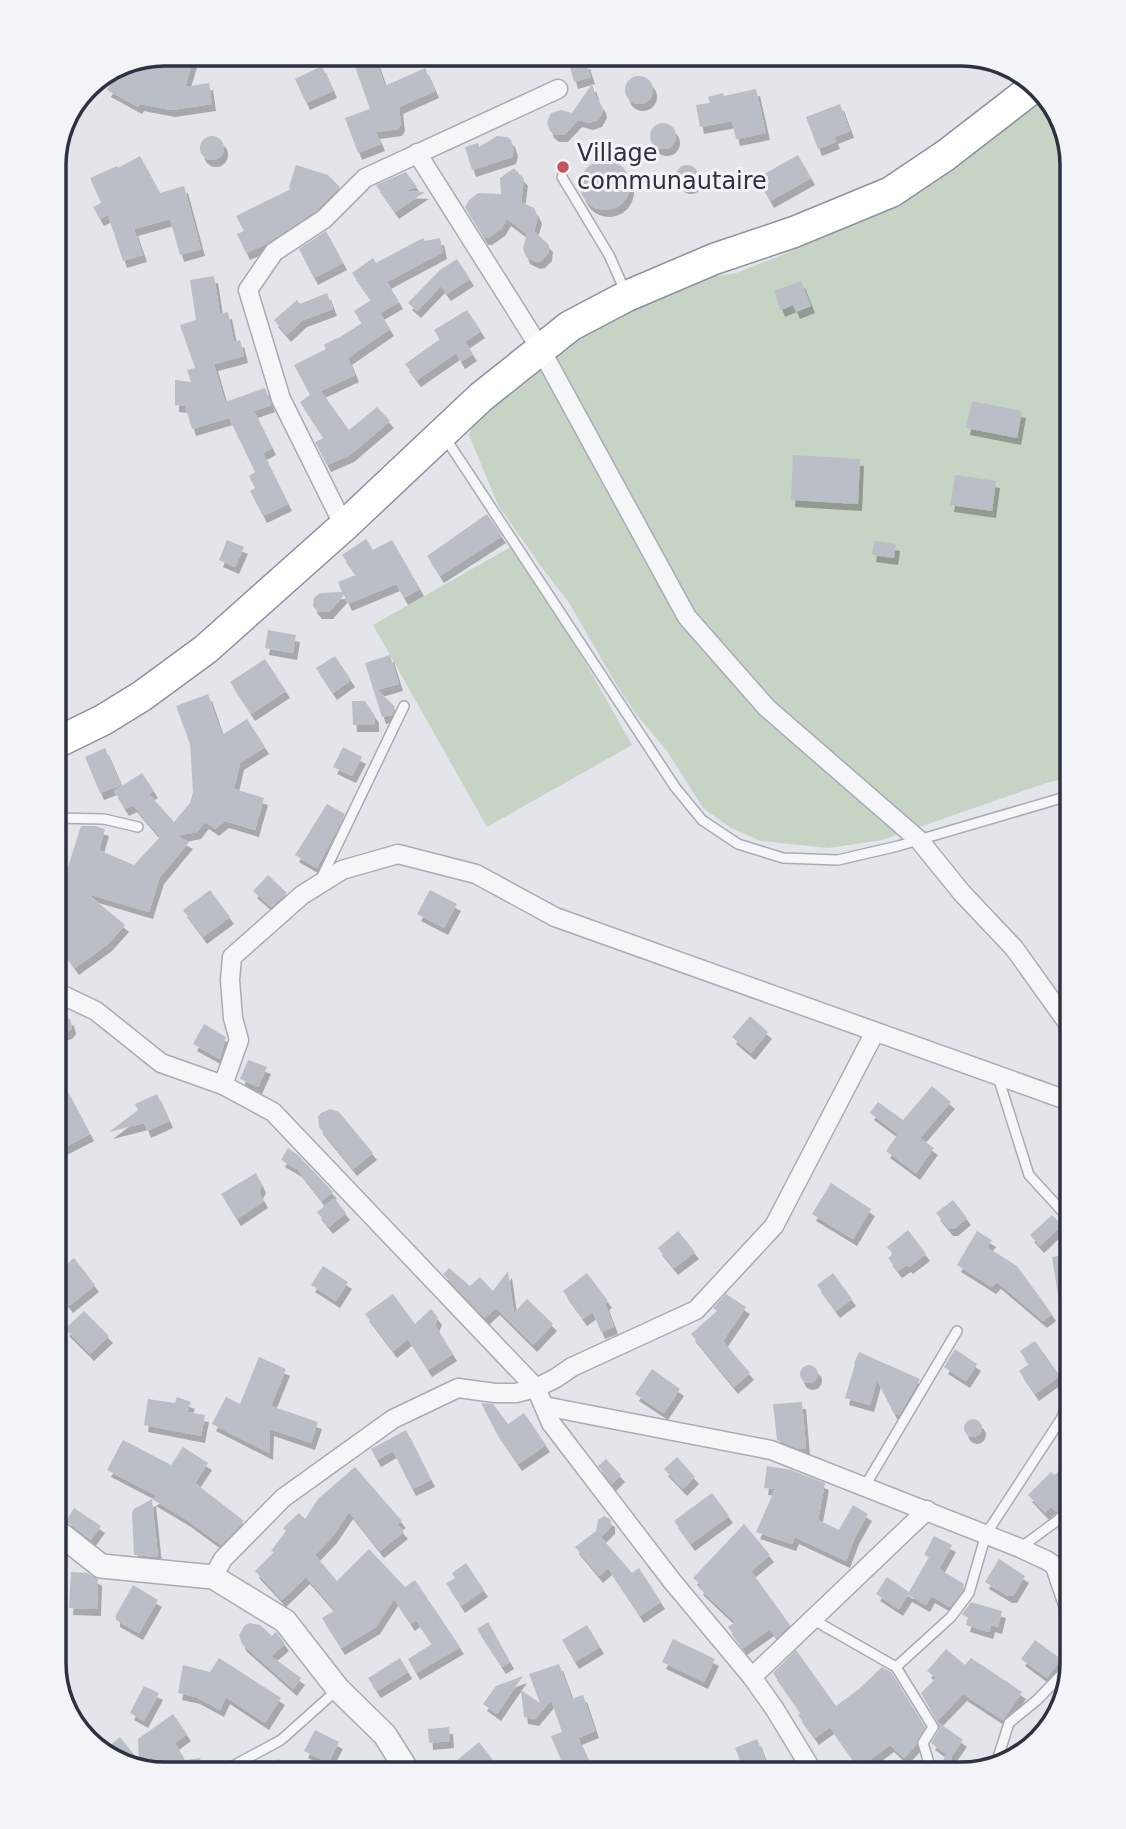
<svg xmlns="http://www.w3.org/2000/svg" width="1126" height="1829" viewBox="0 0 1126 1829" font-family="'DejaVu Sans',sans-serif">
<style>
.green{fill:#c7d3c5}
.building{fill:#babec6;filter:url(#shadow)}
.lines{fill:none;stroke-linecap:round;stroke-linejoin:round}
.service-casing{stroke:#a8acb4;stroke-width:12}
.minor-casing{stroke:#a8acb4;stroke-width:21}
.tertiary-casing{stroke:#a8acb4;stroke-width:26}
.trunk-casing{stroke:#8b929f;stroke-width:33}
.service{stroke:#f5f6f8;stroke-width:9}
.minor{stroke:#f5f6f8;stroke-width:18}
.tertiary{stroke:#f5f6f8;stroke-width:23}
.trunk{stroke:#fff;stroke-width:30}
.poi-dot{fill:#c3535d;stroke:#f2f4f7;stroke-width:2.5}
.labels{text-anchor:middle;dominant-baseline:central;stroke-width:6;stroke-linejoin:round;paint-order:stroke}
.poi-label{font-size:24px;fill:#2c3240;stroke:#f2f4f7;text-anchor:start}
.rim{fill:none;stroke:#2c3240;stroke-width:3.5}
</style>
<defs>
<filter id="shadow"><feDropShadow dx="4" dy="7" stdDeviation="0" flood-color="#0004"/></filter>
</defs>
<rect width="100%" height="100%" fill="#e3e5ea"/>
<g class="green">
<path d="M1037 91 1060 116 1072 166V777L1046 783 882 840 828 848 761 841 731 828 703 808 667 751 636 714 616 684 568 601 545 572 498 505 469 435 481 399 513 366 682 281 736 273 792 251 892 205Z"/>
<path d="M518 543 632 745 487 827 373 625Z"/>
</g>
<g class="building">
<path d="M166 54H195L185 87 209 83 212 104 171 110 140 104 138 107 107 90 115 75 143 63 153 69 157 58Z"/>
<path d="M374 54 385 86 425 68 435 91 399 107 401 124 398 129 376 132 381 144 358 153 345 118 370 109 353 61Z"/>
<path d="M586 62 591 77 574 82 570 67Z"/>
<path d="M322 66 333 91 306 103 295 79Z"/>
<circle cx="639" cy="90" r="14"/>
<path d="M592 84 597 99 602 106 603 111 598 120 589 123 578 120 564 135H555L550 131 547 122 551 113 561 110 572 113Z"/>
<path d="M756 89 766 133 736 139 732 121 700 127 696 105 710 103 708 97 723 93 724 96Z"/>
<path d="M840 104 850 131 834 137 836 142 818 149 806 117Z"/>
<circle cx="663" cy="136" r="13"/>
<path d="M497 136 507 137 511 140 514 150 512 157 472 170 465 147 478 143 479 147Z"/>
<circle cx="212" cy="148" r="12"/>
<path d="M798 155 811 178 770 201 757 178Z"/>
<path d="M140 156 160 193 184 186 201 249 180 255 170 219 134 229 143 255 123 261 108 215 100 219 93 207 101 203 90 178 117 166 118 168Z"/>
<circle cx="605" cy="185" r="25"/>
<circle cx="687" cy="176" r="11"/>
<path d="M296 165 328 175 340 187 317 210 266 244 246 253 237 234 244 231 236 216 291 189 289 187Z"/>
<path d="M514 168 524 179 521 202 534 208 538 217 534 231 549 245 548 254 541 261 536 262 526 257 523 248 527 234 507 219 501 229 488 238H484L465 207 469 200 478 193 501 194 500 178Z"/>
<path d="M406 172 417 187 404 191 425 192 395 212 376 185Z"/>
<path d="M326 231 343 263 314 278 299 249Z"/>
<path d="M423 238 425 241 440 238 443 252 387 282 399 302 380 313 390 329 348 358 355 375 321 391 349 430 377 407 390 421 350 455 327 465 315 442 324 438 300 402 310 395 294 365 326 349 324 345 337 338V339L362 323 354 311 371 300 352 273 373 258 376 263Z"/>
<path d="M457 259 470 279 447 294 441 286 417 311 408 303 440 270Z"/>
<path d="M214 276 220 314 228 312 234 342 240 340 244 356 214 364 225 402 265 388 271 405 254 411 272 448 263 453 288 504 263 516 250 491 255 488 249 476 255 472 229 418 192 429 185 406 175 405V380L191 382 187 370 195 368 180 325 196 320 190 280Z"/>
<path d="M801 281 811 306 796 312 793 305 781 310 774 291Z"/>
<path d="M327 293 333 309 303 320 287 335 274 320 297 300 300 304Z"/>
<path d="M467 310 481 331 465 342 473 354 461 362 456 353 417 380 405 364 440 339 434 330Z"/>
<path d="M972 401 1022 411 1017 438 966 428Z"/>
<path d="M793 455 860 459 858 504 791 500Z"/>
<path d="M955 475 996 481 992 511 950 505Z"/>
<path d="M487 514 502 536 440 576 427 556Z"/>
<path d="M366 539 373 550 392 540 420 589 404 598 396 584 348 604 344 595 329 612H318L313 606 314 598 320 593 342 592 338 582 356 575 342 555Z"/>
<path d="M227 540 244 547 235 567 219 560Z"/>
<path d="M874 541 896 544 894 558 872 555Z"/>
<path d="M268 630 296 635 293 653 265 648Z"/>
<path d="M390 655 399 684 378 690 395 707 392 715 382 717 365 663Z"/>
<path d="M335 656 351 680 333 693 316 668Z"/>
<path d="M265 659 286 691 251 714 230 682Z"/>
<path d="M208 694 222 735 247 719 265 747 240 763 234 789 264 798 255 830 225 821 215 829 205 822 197 832 177 836 189 842 160 877 149 912 88 894 125 925 108 944 75 968 56 942 68 933 54 913 66 904 54 890V855L67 870 81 826H95L105 829 99 850 134 865 160 837 133 805 125 809 114 791 142 773 154 791 149 794 174 822 190 803 193 792 190 744 176 706Z"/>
<path d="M352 701H365L375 716V725H353Z"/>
<path d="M343 747 362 757 352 776 333 767Z"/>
<path d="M105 748 121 785 100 793 85 757Z"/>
<path d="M327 804 345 814 317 868 295 855Z"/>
<path d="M268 875 287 893 271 907 253 891Z"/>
<path d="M210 890 230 917 203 937 183 910Z"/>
<path d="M430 890 457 904 444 928 417 914Z"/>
<path d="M750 1016 768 1032 751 1053 732 1037Z"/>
<path d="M65 1017 70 1019 72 1027 68 1032 54 1036V1023Z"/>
<path d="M204 1024 226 1037 220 1059 193 1044Z"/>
<path d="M248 1060 267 1067 258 1087 240 1079Z"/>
<path d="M932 1086 951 1102 920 1138 934 1148 916 1173 886 1151 898 1134 870 1113 878 1102 903 1120Z"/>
<path d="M67 1090 90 1134 59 1150 54 1140V1096Z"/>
<path d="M157 1094 169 1121 147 1131 144 1123 109 1132 138 1110 135 1104Z"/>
<path d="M330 1109 339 1112 373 1153 353 1169 319 1127 318 1117 321 1113Z"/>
<path d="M288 1148 298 1155 333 1192 322 1201 298 1170 281 1160Z"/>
<path d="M256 1173 262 1186 259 1192 264 1201 237 1219 221 1194Z"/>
<path d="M831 1183 871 1209 853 1239 812 1214Z"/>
<path d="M334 1198 346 1213 329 1227 317 1212Z"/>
<path d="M953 1200 967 1218 954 1229H949L936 1213Z"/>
<path d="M1052 1215 1062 1225 1040 1246 1030 1235Z"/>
<path d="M908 1230 926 1254 909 1267 907 1265 898 1271 888 1258 893 1254 887 1247Z"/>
<path d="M678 1231 695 1252 674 1268 658 1248Z"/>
<path d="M977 1231 992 1240 987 1247 1017 1266 1052 1314 1043 1321 997 1282 992 1287 957 1265Z"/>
<path d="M1072 1254V1299L1060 1307 1052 1257Z"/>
<path d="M74 1258 95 1285 69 1306 54 1287V1274Z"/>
<path d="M323 1266 348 1282 336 1301 311 1285Z"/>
<path d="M449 1268 470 1286 480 1277 493 1291 508 1271 514 1313 527 1299 553 1324 533 1345 496 1308 485 1318 443 1274Z"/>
<path d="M587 1273 608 1301 605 1303 614 1327 601 1332 593 1312 583 1319 563 1291Z"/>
<path d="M833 1273 852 1299 836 1311 817 1285Z"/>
<path d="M393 1294 415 1324 431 1309 438 1318 435 1325 453 1354 428 1370 408 1339 393 1351 365 1314Z"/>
<path d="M726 1294 746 1307 723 1341 750 1373 734 1387 691 1334 717 1311 713 1308Z"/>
<path d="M84 1311 109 1336 90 1354 65 1329Z"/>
<path d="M1035 1341 1060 1376 1035 1394 1019 1371 1029 1364 1020 1351Z"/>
<path d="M955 1349 977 1364 966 1381 944 1367Z"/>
<path d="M859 1352 920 1379 899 1415 893 1412 877 1380 870 1405 845 1398 855 1364 854 1363Z"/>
<path d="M259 1357 286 1369 271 1406 318 1422 311 1443 270 1429 269 1453 212 1424 226 1397 240 1404Z"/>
<circle cx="809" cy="1374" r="9"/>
<path d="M652 1369 680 1389 664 1413 635 1394Z"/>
<path d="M177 1397 191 1402 187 1412 205 1415 201 1436 144 1425 148 1399 175 1403Z"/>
<path d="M802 1402 806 1448 799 1449 777 1440 773 1404Z"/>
<path d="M481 1403 493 1404 508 1424 524 1413 546 1445 518 1464 496 1432Z"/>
<circle cx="973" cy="1428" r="9"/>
<path d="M406 1430 431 1480 412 1489 393 1451 377 1460 371 1449Z"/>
<path d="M123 1440 171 1465 183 1447 208 1463 195 1483 244 1521 221 1545 187 1520 152 1499 158 1557 134 1555 132 1513 134 1509 157 1496 107 1470Z"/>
<path d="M677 1457 695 1477 683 1489 664 1469Z"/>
<path d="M606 1459 621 1475 612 1484 598 1466Z"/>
<path d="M1072 1461V1499L1056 1512 1051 1507 1045 1513 1028 1495 1051 1472 1054 1475Z"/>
<path d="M767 1466 791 1470 825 1483 818 1520 839 1530 853 1505 868 1514 855 1537 846 1561 795 1537 792 1544 756 1532 775 1489 764 1488Z"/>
<path d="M355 1467 402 1521 397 1524 404 1532 380 1551 349 1512 333 1536 315 1555 337 1581 369 1549 405 1587 415 1580 460 1647 416 1673 408 1659 432 1644 416 1620 411 1624 394 1599 376 1627 341 1648 322 1618 335 1610 306 1577 282 1600 255 1571 274 1552 271 1551 286 1531 283 1528 299 1513 305 1519 318 1499Z"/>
<path d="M712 1493 729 1516 691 1544 674 1521Z"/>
<path d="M74 1508 101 1526 91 1540 66 1521Z"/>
<path d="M604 1516 611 1520V1527L601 1537 632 1573 639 1568 661 1602 640 1616 608 1568 599 1576 575 1547 596 1531 598 1520Z"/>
<path d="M744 1524 770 1555 751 1571 790 1625 776 1638 770 1629 743 1648 728 1627 735 1622 699 1588 701 1585 693 1578Z"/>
<path d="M934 1536 952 1545 939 1569 964 1584 963 1590 950 1607 931 1596 926 1605 908 1595 899 1609 876 1594 887 1577 909 1592 929 1557 924 1555Z"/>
<path d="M999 1559 1025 1576 1013 1596H1008L985 1582Z"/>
<path d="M466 1563 484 1590 461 1606 446 1583 455 1578 452 1573Z"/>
<path d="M71 1572 87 1573 98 1579 97 1609 69 1608Z"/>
<path d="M133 1585 158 1600 139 1633 116 1620V1615Z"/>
<path d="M971 1602 1002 1611 998 1627 991 1625 989 1632 966 1625 968 1618 962 1614Z"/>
<path d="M488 1622 510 1662 502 1667 477 1629Z"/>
<path d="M250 1623 260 1625 272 1636 276 1632 285 1644 271 1656 301 1678 293 1689 242 1644 239 1635 245 1625Z"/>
<path d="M587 1625 600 1647 575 1662 562 1640Z"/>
<path d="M673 1639 715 1659 704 1682 662 1662Z"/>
<path d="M1035 1640 1061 1659 1047 1678 1021 1659Z"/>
<path d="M946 1649 965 1665 971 1658 1022 1692 1003 1720 963 1694 937 1721 921 1693 936 1678 927 1671Z"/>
<path d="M796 1650 836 1706 859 1689 882 1667 891 1672 925 1727 916 1745 904 1758 890 1745 859 1768 830 1727 815 1738 798 1715 801 1713 773 1673Z"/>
<path d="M219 1658 281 1698 265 1723 226 1697 220 1710 196 1697 178 1693 183 1665 210 1672Z"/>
<path d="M400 1658 408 1672 377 1691 368 1678Z"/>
<path d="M559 1664 572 1699 583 1695 595 1731 578 1738 595 1775H542L563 1765 551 1736 562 1732 551 1700 535 1719 524 1717 521 1690 540 1703 529 1674Z"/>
<path d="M523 1676 497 1714 483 1704 496 1686Z"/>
<path d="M144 1686 159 1693 144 1721 130 1713Z"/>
<path d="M173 1714 187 1734 175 1743 185 1760 201 1758 191 1775H164L155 1759 144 1767 146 1770 104 1756 101 1753 120 1737 139 1761 138 1739Z"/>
<path d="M938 1722 963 1740 951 1757 956 1775H936L946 1754 931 1743 939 1730Z"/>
<path d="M449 1727 450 1741 429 1743 428 1729Z"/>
<path d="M315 1730 339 1742 328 1763 304 1751Z"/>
<path d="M757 1739 771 1775H746L735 1748Z"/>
<path d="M479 1742 493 1760 505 1775H457L462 1772 455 1762Z"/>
<path d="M278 1759 299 1775H266Z"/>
</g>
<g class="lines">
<g class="service-casing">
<g id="service">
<path d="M562 177 609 255 625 291"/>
<path d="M446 439 675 787 702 820 738 844 783 858 838 860 898 846 1072 795"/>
<path d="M54 818 104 819 138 827"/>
<path d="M320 881 404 706"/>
<path d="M998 1077 1029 1175 1072 1222"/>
<path d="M865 1486 957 1331"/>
<path d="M1020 1548 1058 1520 1072 1506"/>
<path d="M1050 1566 1072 1630"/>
<path d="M812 1619 896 1667 933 1727 923 1743 931 1770 928 1775"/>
<path d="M896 1667 951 1617 969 1593 986 1534 1061 1419 1072 1395"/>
<path d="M995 1767 1009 1723 1037 1700 1072 1664"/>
<path d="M216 1775 281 1740 337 1690"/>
</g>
</g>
<g class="minor-casing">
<g id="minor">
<path d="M417 153 540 348 687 617 767 708 919 840 962 893 1014 948 1072 1029"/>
<path d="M344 526 281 399 248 290 274 252 324 219 365 178 558 89"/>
<path d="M54 991 96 1011 161 1063 223 1085 273 1112 536 1388 556 1378 572 1367 696 1310 774 1226 875 1032"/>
<path d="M223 1085 239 1040 233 1018 230 980 232 957 302 895 342 870 398 854 476 874 555 917 1072 1102"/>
<path d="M544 1406 771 1450 1020 1548 1048 1561 1072 1578"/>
<path d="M213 1577 223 1559 283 1498 393 1419 458 1388 495 1393H516L536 1388 551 1423 672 1581 752 1677 774 1708 815 1775"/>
<path d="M752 1677 927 1510"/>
</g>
</g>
<g class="tertiary-casing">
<path id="tertiary" d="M54 1529 101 1566 213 1577 285 1621 338 1689 385 1735 410 1775"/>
</g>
<g class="trunk-casing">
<path id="trunk" d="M54 744 103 720 142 696 206 649 344 526 481 397 570 326 627 296 714 259 794 232 891 192 946 155 1034 87"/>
</g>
<use href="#service" class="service"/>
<use href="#minor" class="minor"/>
<use href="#tertiary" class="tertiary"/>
<use href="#trunk" class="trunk"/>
</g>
<circle class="poi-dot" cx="563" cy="167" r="7"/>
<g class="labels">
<g class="poi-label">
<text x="577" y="153">Village<tspan x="577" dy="28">communautaire</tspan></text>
</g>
</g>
<path d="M0 0H1126V1829H0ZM165 66H961A99 99 0 0 1 1060 165V1663A99 99 0 0 1 961 1762H165A99 99 0 0 1 66 1663V165A99 99 0 0 1 165 66Z" fill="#f2f4f7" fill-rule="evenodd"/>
<path class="rim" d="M165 66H961A99 99 0 0 1 1060 165V1663A99 99 0 0 1 961 1762H165A99 99 0 0 1 66 1663V165A99 99 0 0 1 165 66Z"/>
</svg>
